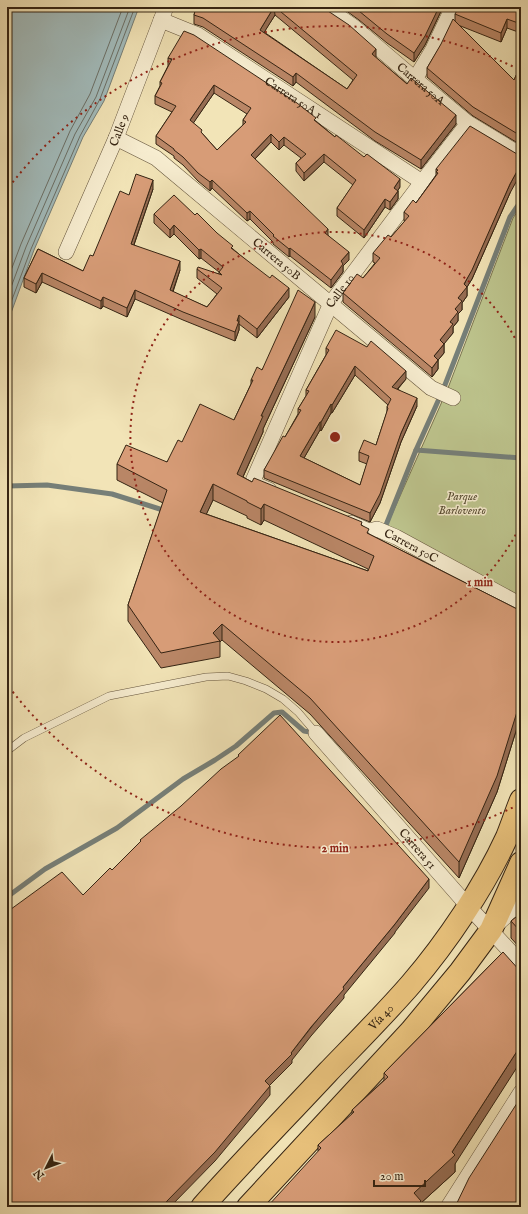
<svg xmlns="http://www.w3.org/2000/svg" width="528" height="1214" viewBox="0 0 528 1214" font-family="'IM FELL English',serif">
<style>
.green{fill:#bdc48d;stroke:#797450}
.water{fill:#a2bbbb;stroke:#767f78}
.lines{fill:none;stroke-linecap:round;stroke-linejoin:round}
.shore{stroke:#6c7067;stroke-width:1}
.stream{stroke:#767f78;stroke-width:5}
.lane-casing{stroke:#64543c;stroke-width:8}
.street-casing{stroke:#64543c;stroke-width:16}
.highway-casing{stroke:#352413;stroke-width:24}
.lane{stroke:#f7edd0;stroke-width:7}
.street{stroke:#f7edd0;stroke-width:15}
.highway{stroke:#e9c27c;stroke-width:22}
.wall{fill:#b98666;stroke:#352413;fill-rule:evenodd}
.shaded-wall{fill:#966d53;stroke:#352413}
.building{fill:#d79c77;stroke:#352413;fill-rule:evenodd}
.ring{fill:none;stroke:#8f2418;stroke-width:2;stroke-dasharray:2 4}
.labels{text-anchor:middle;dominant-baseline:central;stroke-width:3;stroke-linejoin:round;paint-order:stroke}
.street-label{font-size:12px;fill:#352413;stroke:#f7edd0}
.park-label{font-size:12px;font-style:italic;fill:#574c32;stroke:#f7edd0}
.centre{fill:#8f2418;stroke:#f7edd0;stroke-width:2}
.ring-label{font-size:12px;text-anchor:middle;font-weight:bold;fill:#8f2418;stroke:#f7edd0;stroke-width:3;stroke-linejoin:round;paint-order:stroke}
</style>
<rect width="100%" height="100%" fill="#f2e4b7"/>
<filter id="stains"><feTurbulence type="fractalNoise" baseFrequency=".005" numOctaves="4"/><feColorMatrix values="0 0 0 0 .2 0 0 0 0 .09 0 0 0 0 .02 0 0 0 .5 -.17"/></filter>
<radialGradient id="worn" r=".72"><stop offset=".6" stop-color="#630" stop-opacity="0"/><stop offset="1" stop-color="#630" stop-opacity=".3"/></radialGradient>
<path class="green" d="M521 206V599L385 530 448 388 513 218Z"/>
<path class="water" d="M7 7H139L104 101 83 137 34 250 7 324Z"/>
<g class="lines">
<g class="shore">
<path d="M7 281 21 244 70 131 90 94 123 7"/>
<path d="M7 298 26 247 75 134 96 97 130 7"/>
<path d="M7 313 31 249 80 136 100 99 135 7"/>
</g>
<g class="stream">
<path d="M416 450 521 458"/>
<path d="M7 486 47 485 112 494 166 511"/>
<path d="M384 530 416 450 443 390 510 217 521 201"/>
<path d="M7 897 45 869 117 828 183 779 215 760 236 746 274 713 282 712 304 731 315 733"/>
</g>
<g class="lane-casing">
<path id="lane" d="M7 751 24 738 109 696 206 677 228 676 246 681 266 689 283 699 298 712 316 733"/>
</g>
<g class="street-casing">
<g id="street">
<path id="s1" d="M325 7 354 27 415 79 468 123 521 155"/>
<path id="s2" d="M161 20 198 35 422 182"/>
<path d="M415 79 433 49 453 7"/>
<path id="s3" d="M116 138 156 158 431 388 453 398"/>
<path id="s4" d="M66 252 116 138 166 7"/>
<path id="s5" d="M269 490 252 483 331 303 422 182 468 123"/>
<path id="s6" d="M351 523 369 531 377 529 396 537 521 605"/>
<path id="s7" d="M316 733 468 906 521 963"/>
<path d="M496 925 521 903"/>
<path d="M448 1207 521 1092"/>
</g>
</g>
<g class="highway-casing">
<g id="highway">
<path id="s8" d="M202 1207C243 1161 286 1117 328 1072 356 1043 385 1014 411 984 447 942 484 887 507 837 512 825 516 812 521 800"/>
<path d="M248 1207 411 1031 460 972 491 930 521 863"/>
</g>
</g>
<use href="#lane" class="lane"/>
<use href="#street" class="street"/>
<use href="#highway" class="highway"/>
</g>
<g class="wall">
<path d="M196 7H322L376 58 456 124 421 169 375 141 296 82 293 86 203 27 194 24V15ZM275 15 353 80 347 89 264 32Z"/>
<path d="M341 7H443L425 45 414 62 387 43 359 20Z"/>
<path d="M521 7V33L507 28 501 42 458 25 514 80 521 65V145L473 116 427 77V68L455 22V14Z"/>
<path d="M168 58 316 121 335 137 400 187 398 190V199L390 210 385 207 364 238 337 216V208L353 185 324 162 304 181 296 171V163L301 158 284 145 279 150 271 142 255 159 328 235 349 260 343 266V272L331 288 290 256 289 257 273 244V242L250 219 247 221 212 188 210 191 198 181 183 165 174 158V156L156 144V136L172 112 155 104V96L160 86V82L168 66ZM214 93 247 114 243 120V125L217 150 193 123Z"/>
<path d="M517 154 510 193 472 279 467 287V296L462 303V310L458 314V321L453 327V333L444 343V353L438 360V369L432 377 343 302V293L363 278 375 263 373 262V253L391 237 405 221H404V212L416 203 436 175V169Z"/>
<path d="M153 189 134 245 180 270 173 292 207 307 217 294 197 278V269L219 274V272L201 258 199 259 174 234 170 238 154 223V214L195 215 233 249 289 297 257 338 239 324V330L235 341 183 320 135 299 127 317 103 306 101 309 42 282 36 293 24 287V278L38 249 83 271 93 256 129 195Z"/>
<path d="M315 317 263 429V432L243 477 252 482 362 525 369 534 521 611V715L497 792 459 878 310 714 222 640 220 642V657L161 668 128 621V605L163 503 117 480V464L167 462 182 442 234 420 251 384V380ZM213 500 247 516V518L261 525 264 520 368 569V571L206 514Z"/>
<path d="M326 348 406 379 398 389 417 406 401 442 380 503 370 522 264 478V470L285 437 298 414V409L306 396V390L326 355ZM355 375 388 405 387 407V412L376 445 359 452V461L367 464 360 485 304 458 320 430 321 431 331 413H332Z"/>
<path d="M521 913V949L511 938V921Z"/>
<path d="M503 952 455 1164V1172L421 1203V1207L318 1151V1145L352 1114V1110L384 1080V1073Z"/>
</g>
<g class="shaded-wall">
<path d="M274 7 275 15 260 39V30Z"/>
<path d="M439 7H443L425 45 414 62V53Z"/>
<path d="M507 19V28L501 42V33Z"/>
<path d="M376 49V58L372 54Z"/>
<path d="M296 73V82L293 86V77Z"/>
<path d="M214 85V93L190 128V120Z"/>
<path d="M456 115V124L421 169V160Z"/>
<path d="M271 134V142L251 163V155Z"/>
<path d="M284 137V145L279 150V142Z"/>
<path d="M324 154V162L304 181V173Z"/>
<path d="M521 164V173L510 193 472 279 467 287V296L462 303V310L458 314V321L453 327V333L440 349V340L450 322 455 309 458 298 510 184Z"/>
<path d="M400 179V187L394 196V188Z"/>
<path d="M153 180V189L131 253V244Z"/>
<path d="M212 180V188L210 191V182Z"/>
<path d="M398 191V199L390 210V202Z"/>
<path d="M385 199V207L364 238V230Z"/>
<path d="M250 211V219L247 221V213Z"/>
<path d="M174 225V234L170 238V230Z"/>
<path d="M328 229V237L325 233Z"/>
<path d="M290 248V256L289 257V249Z"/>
<path d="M201 249V258L199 259V250Z"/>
<path d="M349 252V260L343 266V272L331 288V280L341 261Z"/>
<path d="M180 261V270L170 299V290Z"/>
<path d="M42 273V282L36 293V284Z"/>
<path d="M289 288V297L257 338V329Z"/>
<path d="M135 290V299L127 317V308Z"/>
<path d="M103 297V306L101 309V301Z"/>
<path d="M315 302V317L263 429V432L237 490V474L261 416Z"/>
<path d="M239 315V330L235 341V332L237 321Z"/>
<path d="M444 344V353L434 365V356Z"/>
<path d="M438 360V369L432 377V368Z"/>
<path d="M355 366V375L332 413V405Z"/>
<path d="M406 371V379L392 395V387Z"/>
<path d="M417 398V406L401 442 380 503 370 522V513L401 433Z"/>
<path d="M331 404V413L321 431V422Z"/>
<path d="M320 422V430L300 465V456Z"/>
<path d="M213 484V500L200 528V512Z"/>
<path d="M264 504V520L261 525V509Z"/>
<path d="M222 624V640L220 642 213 633Z"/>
<path d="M521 699V715L497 792 459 878V862Z"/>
<path d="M429 879V888L395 932V933L344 995V998L311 1036 292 1060V1063L265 1090V1081L291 1053 343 987 395 924Z"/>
<path d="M521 1045V1061L455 1164V1172L421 1203V1207H414V1193L452 1152Z"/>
<path d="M270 1086V1095L215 1161 170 1207H163L167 1201Z"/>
</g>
<g class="building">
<path d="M196 7H274L260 30 347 89 357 75 275 7H322L349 25 376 49 372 54 407 84 411 78 456 115 421 160 375 132 296 73 293 77 203 18 194 15Z"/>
<path d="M354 7H439L425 36 414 53 387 34 359 11Z"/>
<path d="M459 7H521V24L507 19 501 33 455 14Z"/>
<path d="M453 19 514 80 521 65V136L473 107 427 68 441 44Z"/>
<path d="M184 31 194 35 297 103 316 118 314 120 335 137 336 135 364 157 367 154 400 179 394 188 398 191 390 202 385 199 364 230 337 208 356 180 324 154 304 173 296 163 306 154 284 137 279 142 271 134 251 155 328 229 325 233 349 252 341 261 343 264 331 280 290 248 289 249 273 236 274 235 250 211 247 213 212 180 210 182 198 173 183 157 174 150V149L156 136 176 106 155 96 162 83 160 82 172 59 168 58ZM214 85 251 108 243 120 246 122 217 150 201 132 202 130 190 120Z"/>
<path d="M470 126 517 154 521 155V164L510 184 472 270 464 284 467 287 458 298 462 301 455 309 458 312 450 322 453 324 440 340 444 344 434 356 438 360 432 368 343 293 357 274 363 278 380 258 373 253 388 235 391 237 409 216 404 212 413 200 416 203 438 173 436 172 438 170 436 169Z"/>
<path d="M136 174 153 180 131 244 180 261 170 290 207 307 222 288 197 269 198 267 222 275 219 272 223 267 201 249 199 250 174 225 170 230 154 214 174 195 195 215 197 213 217 233 233 246 231 248 270 278 272 275 289 288 257 329 239 315 237 321H239L235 332 183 312 135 290 127 308 103 297 101 301 42 273 36 284 24 278 38 249 83 271 90 255 93 256 120 191 129 195Z"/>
<path d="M298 290 315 302 261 416H263L237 474 252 482 254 478 362 522 361 525 369 529 367 533 521 611V699L497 776 459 862 310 698 222 624 213 633 220 641 161 653 128 605 167 490 117 464 126 445 167 462 178 440 182 442 200 404 234 420 253 380H251L257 367 262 370ZM213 484 247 501V502L261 509 264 504 374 556 368 571 200 512Z"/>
<path d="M336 330 367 347 371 341 406 371 392 387 417 398 401 433 380 494 370 513 264 470 283 436 285 437 301 410 298 409 309 391 306 390 329 350 326 348ZM355 366 391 399 387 407 388 408 376 445 364 440 359 452 369 456 360 485 300 456 320 422H321L331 404 332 405Z"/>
<path d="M280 715 429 879 395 924 343 987 344 989 311 1027 291 1053 292 1054 265 1081 270 1086 215 1152 167 1201 163 1207H7V912L62 872 83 895 110 868 112 870 141 841 140 840 181 806 221 769 239 756 238 755Z"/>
<path d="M521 913V932L511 921Z"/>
<path d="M503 952 521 972V1045L452 1152 455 1155 414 1193 421 1201 415 1207H267L321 1148 318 1145 354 1112 352 1110 388 1077 384 1073Z"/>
<path d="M521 1097V1207H455L469 1178Z"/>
</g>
<g class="ring">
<path d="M521 524A205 205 0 1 1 521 350"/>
<path d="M518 805A411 411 0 0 1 9 687M9 187A411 411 0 0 1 518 69"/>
</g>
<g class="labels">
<g class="street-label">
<text stroke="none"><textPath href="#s1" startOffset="123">Carrera 50A</textPath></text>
<text stroke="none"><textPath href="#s2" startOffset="154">Carrera 50A 1</textPath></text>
<text stroke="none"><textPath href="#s4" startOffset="133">Calle 9</textPath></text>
<text stroke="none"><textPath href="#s3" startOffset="202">Carrera 50B</textPath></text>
<text stroke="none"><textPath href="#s5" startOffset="230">Calle 10</textPath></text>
<text stroke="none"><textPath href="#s6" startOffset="66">Carrera 50C</textPath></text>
<text stroke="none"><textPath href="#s7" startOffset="154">Carrera 51</textPath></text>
<text stroke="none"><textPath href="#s8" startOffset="261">Vía 40</textPath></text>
</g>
<g class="park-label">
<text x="462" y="496">Parque<tspan x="462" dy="14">Barlovento</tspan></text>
</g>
</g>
<circle cx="335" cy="437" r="6" class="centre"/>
<g class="ring-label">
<text x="480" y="586">1 min</text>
<text x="335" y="852">2 min</text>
</g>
<rect width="528" height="1214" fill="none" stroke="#f2e4b7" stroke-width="24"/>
<rect x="8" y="8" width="512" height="1198" fill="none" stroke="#352413" stroke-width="2"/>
<rect x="12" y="12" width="504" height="1190" fill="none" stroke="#352413"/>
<g transform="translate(46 1168) rotate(228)" stroke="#f7edd0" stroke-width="3" paint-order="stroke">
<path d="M0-3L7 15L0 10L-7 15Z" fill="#352413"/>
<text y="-6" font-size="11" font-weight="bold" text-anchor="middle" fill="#352413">N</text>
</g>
<path d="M374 1180v6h51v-6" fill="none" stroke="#352413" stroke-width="2"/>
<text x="380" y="1180" font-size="12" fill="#352413" stroke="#f7edd0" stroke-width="3" paint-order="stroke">20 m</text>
<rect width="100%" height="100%" filter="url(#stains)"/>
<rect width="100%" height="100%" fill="url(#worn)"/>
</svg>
